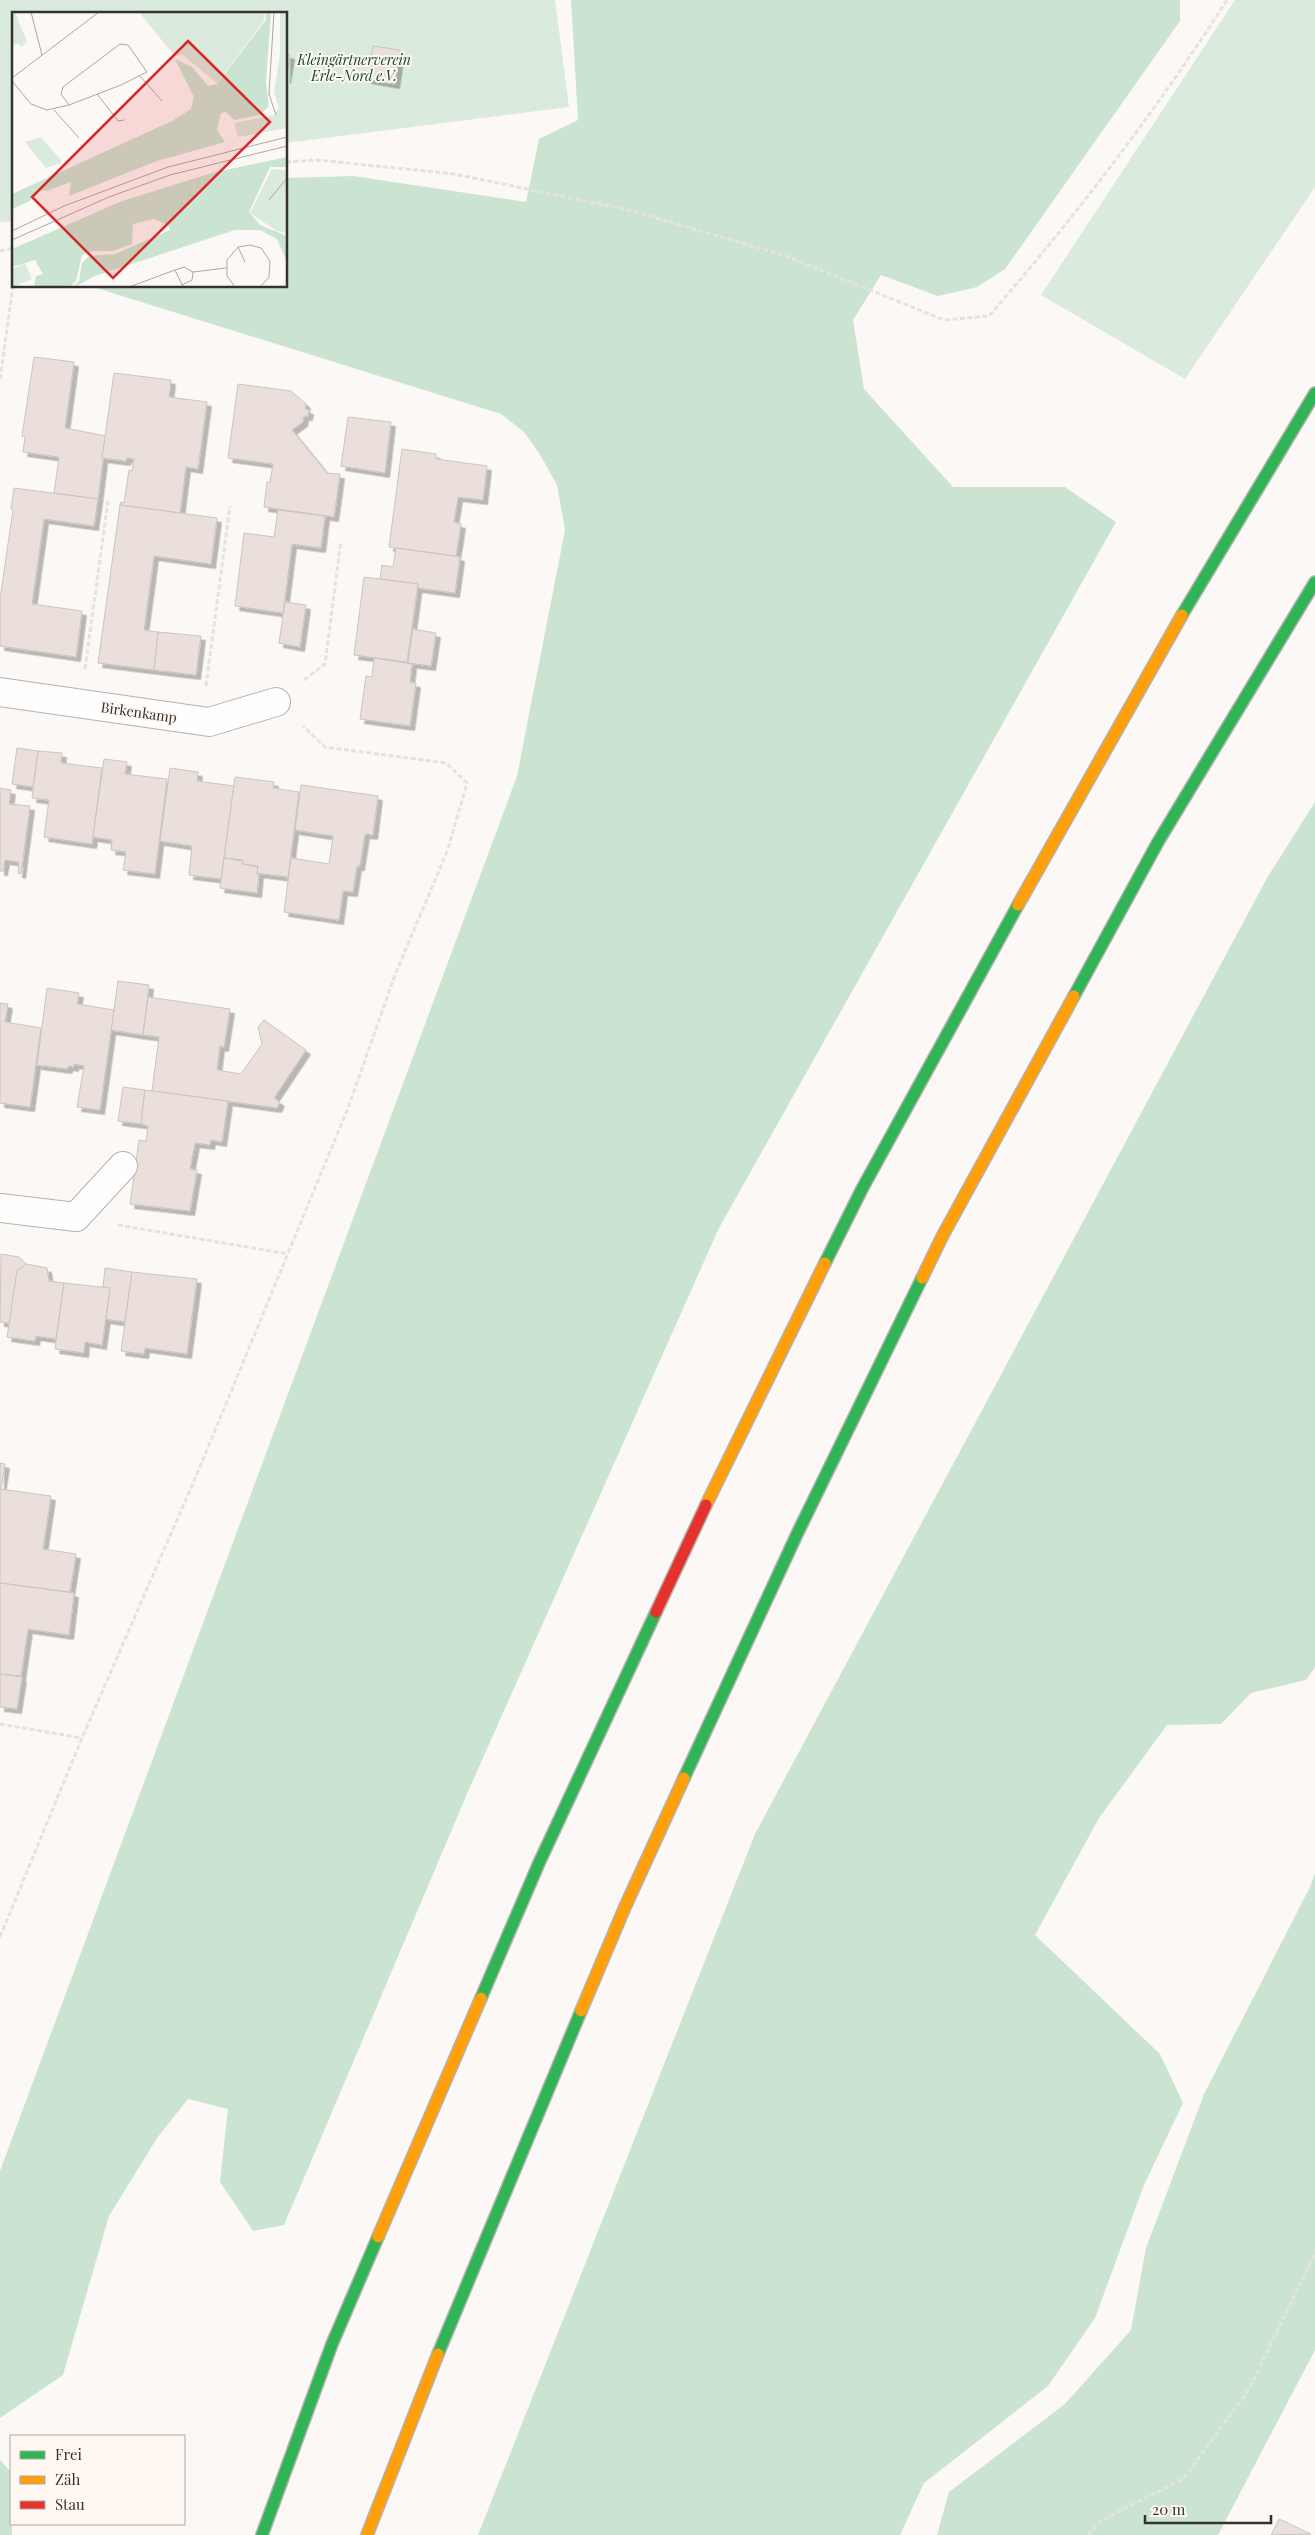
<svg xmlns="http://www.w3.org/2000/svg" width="1315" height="2535" viewBox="0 0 1315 2535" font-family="'Playfair Display',serif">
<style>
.green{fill:#daeadd}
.forest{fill:#cbe4d1}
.building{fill:#eadfda;stroke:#c8c5c3;filter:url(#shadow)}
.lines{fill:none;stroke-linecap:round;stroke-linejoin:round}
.street-casing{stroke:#b4b2af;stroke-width:30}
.fast-casing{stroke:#b4b2af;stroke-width:14}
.slow-casing{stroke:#b4b2af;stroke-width:14}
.jam-casing{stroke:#b4b2af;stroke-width:14}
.path{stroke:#e4e3e1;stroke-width:3;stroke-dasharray:5 2.5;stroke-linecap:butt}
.street{stroke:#fffefe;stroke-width:28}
.fast{stroke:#30b455;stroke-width:11}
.slow{stroke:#ff9f0a;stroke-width:11}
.jam{stroke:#e5322d;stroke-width:11}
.labels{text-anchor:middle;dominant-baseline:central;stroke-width:4;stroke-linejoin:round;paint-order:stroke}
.park-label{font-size:14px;font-style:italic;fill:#10482c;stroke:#fff7f2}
.street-label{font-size:14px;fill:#343130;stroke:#fff7f2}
.inset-road{fill:none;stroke:#aca8a6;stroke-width:1}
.view{fill:#d62828;fill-opacity:0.15;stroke:#d62828;stroke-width:2.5}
.inset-edge{fill:none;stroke:#343130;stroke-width:2.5}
</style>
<defs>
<filter id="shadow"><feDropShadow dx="4.5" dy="4.5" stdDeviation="0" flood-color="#0004"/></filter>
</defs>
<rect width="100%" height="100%" fill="#fcf8f5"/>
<g class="green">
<path d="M0 0H555L569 107 286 143V14H14V221L0 222Z"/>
<path d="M1235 0H1315V187L1185 379 1041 295Z"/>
</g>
<g class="forest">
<path d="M571 0H1180V21L1005 269 977 287 938 296 881 275 853 320 864 389 953 487H1065L1116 522 719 1228 470 1787 284 2225 253 2231 220 2182 228 2109 188 2099 157 2138 109 2216 63 2375 0 2418V2171L517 776 565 530 557 485 539 453 524 432 501 414 90 286H286V178L353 176 526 202 539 139 578 120Z"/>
<path d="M1315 802V1667L1306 1680 1251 1693 1221 1724 1167 1725 1099 1818 1035 1935 1160 2054 1183 2103 1144 2185 1095 2318 1048 2386 924 2483 900 2535H478L755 1834 1267 878Z"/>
<path d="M1315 1873V2350L1218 2535H937L949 2492 1065 2404 1131 2330 1146 2248 1204 2094 1310 1887Z"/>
<path d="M0 2460 11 2472 12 2535H0Z"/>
</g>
<g class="building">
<path d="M373 46 400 50 395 84 367 79Z"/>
<path d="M286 54 290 55 286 79Z"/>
<path d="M34 357 74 362 65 428 106 436 98 499 54 493 59 457 23 452 25 437 22 436Z"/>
<path d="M114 373 171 380 169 397 207 402 198 469 186 467 180 513 120 505 121 502 124 503 129 470 132 471 134 459 127 458 126 461 102 458Z"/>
<path d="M238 384 291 391 306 404 305 409 309 410 308 416H304L303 422 292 430 327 473 340 474 334 517 264 507 267 482H270L273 464 228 458Z"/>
<path d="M348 417 391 422 385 473 341 466Z"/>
<path d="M402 449 436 454V459L487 466 483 500 458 497 454 522 461 524 456 556 389 547Z"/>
<path d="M14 488 98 499 94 526 44 519 32 604 82 611 76 657 0 646V599L13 510 11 509Z"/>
<path d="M120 505 217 518 211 564 154 556 144 630 158 632 154 670 98 663Z"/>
<path d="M278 510 325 516 321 548 292 544 283 613 235 606 244 533 274 537Z"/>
<path d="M396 548 460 557 455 593 418 588V584L380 579 382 565 393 567Z"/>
<path d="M364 577 418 584 407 662 354 655Z"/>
<path d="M285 602 306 605 300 647 279 643Z"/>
<path d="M413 629 436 633 431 666 408 663Z"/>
<path d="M158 632 201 636 196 675 154 670Z"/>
<path d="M374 658 412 664 410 682 416 683 410 726 360 719 366 676 372 677Z"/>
<path d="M17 748 38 751 33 787 12 784Z"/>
<path d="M38 751 62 753 61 763 102 768 92 844 44 837 49 800 32 798Z"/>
<path d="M104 759 127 762 125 774 167 779 155 874 123 870 126 852 111 850 112 840 93 837Z"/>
<path d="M170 768 198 772 197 781 234 786 221 879 189 875 192 846 160 841Z"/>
<path d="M235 777 274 782 273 788 299 792 288 877 257 873 258 866 243 864 242 860 224 858Z"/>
<path d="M301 785 378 796 373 835 365 834 360 866H357L353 892 343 891 339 920 284 912 291 858 329 864 333 836 295 830Z"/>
<path d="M0 788 11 790 9 804 30 806 21 874 18 873 19 862 5 860 3 871H0Z"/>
<path d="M224 858 243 861 242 864 258 867 257 874H259L257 893 220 888Z"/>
<path d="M118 981 149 985 143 1035 111 1030Z"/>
<path d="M47 988 79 993 77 1004 114 1010 100 1110 77 1107 84 1066 74 1064V1067L69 1066 67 1069 37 1065Z"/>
<path d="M148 997 230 1009 224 1047 220 1046 217 1070 241 1074 262 1044 258 1027 264 1020 306 1050 274 1098 280 1102 277 1108 152 1091 159 1037 143 1035Z"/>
<path d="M0 1003 8 1004 5 1022 41 1028 30 1107 0 1103Z"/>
<path d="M123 1087 145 1090 141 1124 118 1121Z"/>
<path d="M145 1090 228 1101 222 1142 211 1140 210 1145 195 1143 190 1169 197 1170 190 1211 130 1204 139 1140 146 1141 148 1126 141 1124Z"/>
<path d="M1 1254 19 1257 26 1264 17 1271 10 1323 0 1322Z"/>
<path d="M26 1264 47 1268 49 1281 64 1283 56 1339 36 1336 35 1341 7 1337 17 1271Z"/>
<path d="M105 1268 132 1272 125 1322 106 1319 110 1288 103 1287Z"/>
<path d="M132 1272 197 1279 187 1354 145 1348 144 1354 121 1351Z"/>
<path d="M64 1283 110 1288 102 1345 85 1342 84 1353 55 1349Z"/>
<path d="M0 1463 5 1464 1 1489H0Z"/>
<path d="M0 1489 51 1496 43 1549 76 1554 70 1592 0 1583Z"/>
<path d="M0 1583 74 1593 69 1635 28 1629 21 1676 0 1674Z"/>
<path d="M0 1674 22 1677 17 1709 0 1707Z"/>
<path d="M1279 2519 1311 2534 1271 2535Z"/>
</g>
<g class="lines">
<g class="street-casing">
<g id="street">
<path d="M0 692 209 722 276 702"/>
<path d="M0 1208 76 1217 123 1166"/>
</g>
</g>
<g class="fast-casing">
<g id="fast">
<path d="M1182 615 1315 393"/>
<path d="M1074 996 1158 842 1315 582"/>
<path d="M825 1263 862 1189 1018 905"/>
<path d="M684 1778 798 1532 922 1278"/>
<path d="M481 1998 539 1863 656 1612"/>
<path d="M438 2354 581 2011"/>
<path d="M262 2535 332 2344 378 2237"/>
</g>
</g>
<g class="slow-casing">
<g id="slow">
<path d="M1018 905 1182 615"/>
<path d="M922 1278 943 1235 1074 996"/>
<path d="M706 1505 825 1263"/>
<path d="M581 2011 625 1907 684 1778"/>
<path d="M378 2237 481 1998"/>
<path d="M367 2535 438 2354"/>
</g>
</g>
<g class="jam-casing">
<path id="jam" d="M656 1612 706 1505"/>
</g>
<g class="path">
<path d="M35 14 37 0"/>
<path d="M286 162 318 160 454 174 629 210 786 256 944 320 989 316C1075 217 1156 111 1227 0"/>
<path d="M0 251 14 248"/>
<path d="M0 379 14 278"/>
<path d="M85 669 108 501"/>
<path d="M304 680 325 664 341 541"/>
<path d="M206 686 230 506"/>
<path d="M118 1225 288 1254"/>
<path d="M0 1724 82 1738"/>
<path d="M0 1937 82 1738 197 1474 348 1108 395 975 448 849 467 783 446 763 325 747 303 726"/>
<path d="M1088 2535 1102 2520 1183 2479 1248 2391 1315 2254"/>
</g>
<use href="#street" class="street"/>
<use href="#fast" class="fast"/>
<use href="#slow" class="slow"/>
<use href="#jam" class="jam"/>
</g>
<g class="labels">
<g class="park-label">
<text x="354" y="59">Kleingärtnerverein<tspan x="354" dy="16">Erle-Nord e.V.</tspan></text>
</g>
<g class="street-label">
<text transform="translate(139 712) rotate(8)">Birkenkamp</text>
</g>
</g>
<g transform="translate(12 12)">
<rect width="275" height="275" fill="#fcf8f5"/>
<path d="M0 0H3L15 30 9 35 7 32 0 33ZM127 0H253L252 9 205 71 171 43 164 44 156 36ZM268 0H275V116L226 125 222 111 262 103 267 96 262 81 268 42ZM29 125 49 148V151L34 156 13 130ZM260 157 275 158V221L265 219 238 201ZM13 251 20 267 1 275 0 257Z" fill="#daeadd"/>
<path d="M254 0H259L254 70 257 94 248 103 222 108 214 100 209 101 205 118 213 130 145 149 57 184 59 170 34 179 25 178 18 189 0 197V182L160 109 179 97 182 85 163 47 180 55 196 74 205 72 254 8ZM275 145V155H258L237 200 248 213 275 224V250L265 227 248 218H223L83 264 62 275 67 269 70 251 77 244 103 242 158 218 156 213 142 207 121 212 120 232 101 239H80L70 243 64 269 57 275H22L24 264 31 262 23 248 0 255V237L110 189 200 161Z" fill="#cbe4d1"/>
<path class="inset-road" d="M19 0 30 43M262 0 257 82 264 103M127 63 150 89M0 66 87 0M0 69 19 92 35 98 57 93 109 73 135 60 116 33 108 32 51 75 49 82 57 93M85 82 106 109 112 108M42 98 67 126M257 188 275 166M0 219 52 194 156 155 275 125M0 228 97 185 158 163 275 134M226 235 233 250M163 258 172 255 181 260 180 268 170 273M181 260 214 256M117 275 163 258 171 275M223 275 215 264V248L226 235 238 233 249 236 258 249 257 265 248 275"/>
<path class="view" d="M176 29 258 110 101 266 20 185Z"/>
<rect width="275" height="275" class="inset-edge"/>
</g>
<rect x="10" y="2435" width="175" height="90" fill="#fff7f2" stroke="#aea8a4"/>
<rect x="20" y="2451" width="25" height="8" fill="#30b455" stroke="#aea8a4"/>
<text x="55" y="2460" font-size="15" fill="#343130">Frei</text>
<rect x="20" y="2476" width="25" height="8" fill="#ff9f0a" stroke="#aea8a4"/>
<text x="55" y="2485" font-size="15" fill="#343130">Zäh</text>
<rect x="20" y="2501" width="25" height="8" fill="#e5322d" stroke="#aea8a4"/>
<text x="55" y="2510" font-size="15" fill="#343130">Stau</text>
<path d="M1145 2515v8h126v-8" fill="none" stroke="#343130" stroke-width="2.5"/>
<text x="1152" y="2515" font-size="15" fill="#343130" stroke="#fff7f2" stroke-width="4" paint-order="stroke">20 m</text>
</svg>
